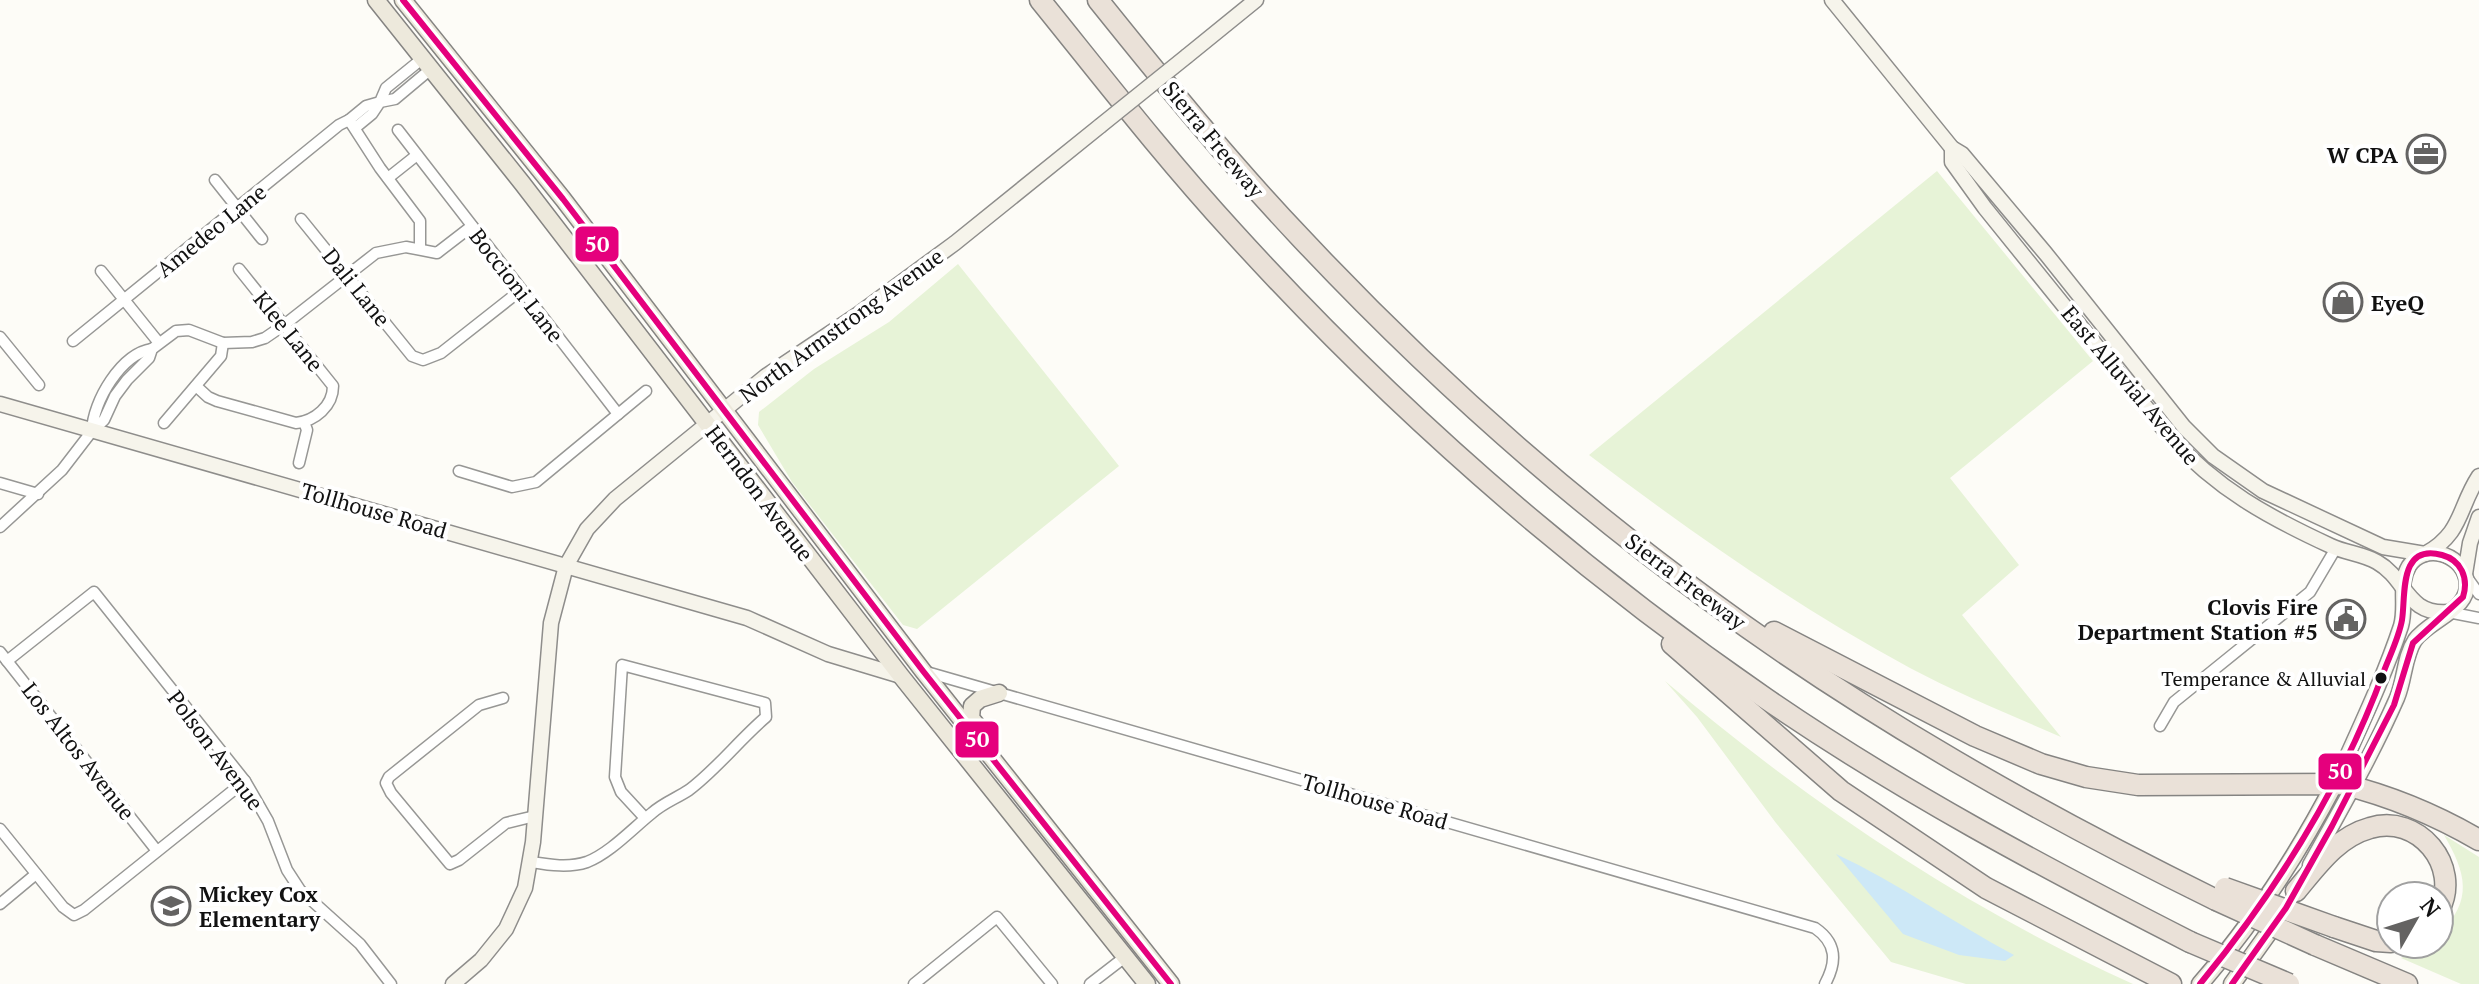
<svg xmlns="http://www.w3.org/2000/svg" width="2479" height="984" viewBox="0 0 2479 984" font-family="'PT Serif',serif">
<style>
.green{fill:#e7f3d7}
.water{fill:#cde8f7}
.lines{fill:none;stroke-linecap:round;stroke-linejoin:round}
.street-casing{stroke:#979795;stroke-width:13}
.secondary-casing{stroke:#8e8d8b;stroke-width:17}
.primary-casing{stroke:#858482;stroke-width:19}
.highway-casing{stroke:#858482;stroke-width:23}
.street{stroke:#fffffe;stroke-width:10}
.secondary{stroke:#f6f4eb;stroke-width:14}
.primary{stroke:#ede9dc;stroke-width:16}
.highway{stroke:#eae1d8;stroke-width:20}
.secondary-bridge-casing{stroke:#8e8d8b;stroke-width:17;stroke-linecap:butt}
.highway-bridge-casing{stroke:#858482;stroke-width:23;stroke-linecap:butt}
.secondary-bridge{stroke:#f6f4eb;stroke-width:14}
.highway-bridge{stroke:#eae1d8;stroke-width:20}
.bus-1-casing{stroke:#fff;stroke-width:12}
.bus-1{stroke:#e5007d;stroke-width:6}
.bus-dot{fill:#111;stroke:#fff;stroke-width:3}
.labels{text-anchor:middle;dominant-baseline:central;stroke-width:8;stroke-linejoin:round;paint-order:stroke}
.bus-label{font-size:20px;fill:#111;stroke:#fff;text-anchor:end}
.street-label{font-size:22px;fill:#111;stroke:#fff}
.poi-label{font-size:22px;font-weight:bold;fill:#111;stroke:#fff;text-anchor:end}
.line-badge{stroke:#fff;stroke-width:3}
.badge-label{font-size:22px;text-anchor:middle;font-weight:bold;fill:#fff}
</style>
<rect width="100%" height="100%" fill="#fdfcf7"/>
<g class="green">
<path d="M1937 171 2093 361 1950 478 2019 565 1962 615 2061 737C2011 715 1959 694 1910 668 1797 607 1692 533 1589 455Z"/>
<path d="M958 264 1119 466 917 629 903 625 792 482 758 425 759 412 814 369 889 322Z"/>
<path d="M1665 681C1807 802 1963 907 2133 984H1966L1891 962 1776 823 1697 717Z"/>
<path d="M2444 835 2479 857V984H2461L2401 958 2428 944H2439V934C2474 900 2466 873 2444 835Z"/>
</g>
<path class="water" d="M1836 854C1898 883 1954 923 2014 955L2005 961 1959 955 1903 934Z"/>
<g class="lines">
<g class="street-casing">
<g id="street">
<path d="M349 120 366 106 380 102 386 88 423 58"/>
<path d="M355 128 372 114 380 102 395 99 432 68"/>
<path d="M398 130 618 414"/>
<path d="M388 178 417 155"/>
<path d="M215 180 262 239"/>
<path d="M301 219 412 356 423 360 441 353 521 290"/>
<path d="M101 271 159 343"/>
<path d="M0 337 39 385"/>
<path d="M73 341 339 125 349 120 380 168 420 221V249"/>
<path d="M196 386 208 397 217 401 296 423C315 421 333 406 333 386L239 269"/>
<path d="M164 423 221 356 223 343"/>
<path d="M92 431C93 401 121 354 152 349"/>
<path d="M299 463 307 430 304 422"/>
<path d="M459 471 512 487 536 482 646 391"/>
<path d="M0 483 38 494"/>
<path d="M0 527 62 470 92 431 104 420 115 396 127 380 149 358 152 349 176 331 189 330 223 343 252 342 265 338 284 325 376 253 406 247 437 253 472 226"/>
<path d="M2466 576 2479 594"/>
<path d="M2448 612 2479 618"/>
<path d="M0 652 157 851"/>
<path d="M7 661 94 592 245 781 268 821 287 870 300 890 360 944 391 984"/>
<path d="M923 671 1815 928C1837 943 1837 962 1825 984"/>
<path d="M503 698 479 705 389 777 386 783 391 793 450 864 459 860 506 823 535 816"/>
<path d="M2160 726 2174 702 2310 592 2336 548"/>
<path d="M0 829 63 907 74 915 84 910 245 781"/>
<path d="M531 862C550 865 569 868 587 862 610 853 632 829 652 813 663 803 677 798 689 790 717 769 739 740 766 717L765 703 622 665 615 777 621 792 645 818"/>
<path d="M0 904 36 874"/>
<path d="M914 984 997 917 1052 984"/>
<path d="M1090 984 1125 957"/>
</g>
</g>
<g class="secondary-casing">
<g id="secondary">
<path d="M1832 0 1952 148 1962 154 2046 254 2184 427 2213 456 2263 491 2383 547 2425 554C2463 533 2458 508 2479 476"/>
<path d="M1187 56 1256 0"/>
<path d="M1952 148V162L1985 208 2170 437C2217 489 2268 517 2331 546 2346 553 2363 554 2377 562 2407 579 2406 615 2448 612"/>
<path d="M0 404 747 618 828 654 901 676"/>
<path d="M2465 574 2470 543 2479 517"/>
<path d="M2310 865C2340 811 2372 755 2397 698 2405 679 2404 657 2415 640 2430 619 2474 609 2466 578 2460 553 2424 543 2409 566 2398 584 2407 606 2401 626 2383 680 2358 731 2335 783"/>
<path d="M453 984 481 960 506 929 525 888 533 842 551 623 566 566 587 529 615 499 766 376 857 315 955 243 1100 126"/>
</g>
</g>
<g class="primary-casing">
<g id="primary">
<path d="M376 0 522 183 901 676 1147 984"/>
<path d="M403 0 563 199 923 671 1171 984"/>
<path d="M981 730 971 718 972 706 980 699 999 693"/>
<path d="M2200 984C2254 922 2297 856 2335 783"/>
<path d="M2232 984 2280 917"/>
</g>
</g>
<g class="highway-casing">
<g id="highway">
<path d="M1040 0C1103 78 1165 158 1233 232 1392 407 1571 564 1765 698 1900 791 2045 868 2190 942"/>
<path d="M1098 0C1163 81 1229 162 1301 238 1425 370 1562 493 1709 600 1868 717 2039 813 2216 900"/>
<path d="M1774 632 1975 736 2041 764 2086 777 2138 785 2342 784C2390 796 2436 815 2479 840"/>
<path d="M1672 644 1841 791 1986 888 2171 984"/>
<path d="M2296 891C2317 866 2337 837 2370 828 2418 813 2462 866 2439 910"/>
<path d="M2334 927 2376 941 2391 942"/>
<path d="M2315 945 2407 984"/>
</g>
</g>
<use href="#street" class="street"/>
<use href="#secondary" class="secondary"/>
<use href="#primary" class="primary"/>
<use href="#highway" class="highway"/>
<g class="secondary-bridge-casing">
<path id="secondary-bridge" d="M1100 126 1187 56"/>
</g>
<g class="highway-bridge-casing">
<g id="highway-bridge">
<path d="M2225 888 2334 927"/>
<path d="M2216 900 2315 945"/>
<path d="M2190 942 2289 984"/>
</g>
</g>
<use href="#secondary-bridge" class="secondary-bridge"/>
<use href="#highway-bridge" class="highway-bridge"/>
<g class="bus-1-casing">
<g id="bus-1">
<path d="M403 0 563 199 923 671 1171 984"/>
<path d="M2200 984C2277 890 2342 786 2384 671 2390 655 2399 637 2402 620 2406 596 2398 543 2442 555 2461 560 2469 578 2463 597L2413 643 2394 705 2332 826 2286 908 2232 984"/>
</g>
</g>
<use href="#bus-1" class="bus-1"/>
</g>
<defs>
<g id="office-ring" transform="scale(2)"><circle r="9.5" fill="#fff" stroke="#646362" stroke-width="1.5"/><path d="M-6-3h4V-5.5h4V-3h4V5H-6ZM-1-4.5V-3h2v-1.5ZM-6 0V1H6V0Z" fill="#646362"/></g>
<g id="shop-ring" transform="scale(2)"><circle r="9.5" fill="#fff" stroke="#646362" stroke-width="1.5"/><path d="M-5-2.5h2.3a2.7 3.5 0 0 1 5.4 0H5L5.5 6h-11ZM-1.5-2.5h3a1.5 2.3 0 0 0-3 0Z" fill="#646362"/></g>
<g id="civic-ring" transform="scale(2)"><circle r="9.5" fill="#fff" stroke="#646362" stroke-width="1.5"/><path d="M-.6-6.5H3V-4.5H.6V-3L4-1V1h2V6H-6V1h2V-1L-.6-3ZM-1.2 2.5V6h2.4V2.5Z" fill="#646362"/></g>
<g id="school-ring" transform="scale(2)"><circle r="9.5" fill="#fff" stroke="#646362" stroke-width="1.5"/><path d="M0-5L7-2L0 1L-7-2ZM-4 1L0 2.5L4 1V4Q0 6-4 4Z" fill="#646362"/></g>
</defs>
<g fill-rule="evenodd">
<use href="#office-ring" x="2426" y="154"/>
<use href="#shop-ring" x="2343" y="302"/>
<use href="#civic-ring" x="2346" y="619"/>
<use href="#school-ring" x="171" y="906"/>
</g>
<circle class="bus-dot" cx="2381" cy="678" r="7"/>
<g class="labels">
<g class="bus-label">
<text x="2366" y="678">Temperance &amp; Alluvial</text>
</g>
<g class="street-label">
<text transform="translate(1214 139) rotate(50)">Sierra Freeway</text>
<text transform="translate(211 230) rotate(-39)">Amedeo Lane</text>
<text transform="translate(517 285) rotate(52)">Boccioni Lane</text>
<text transform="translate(357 287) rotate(51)">Dali Lane</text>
<text transform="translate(841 325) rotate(-36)">North Armstrong Avenue</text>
<text transform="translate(289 331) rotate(51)">Klee Lane</text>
<text transform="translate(2131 385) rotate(50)">East Alluvial Avenue</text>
<text transform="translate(760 493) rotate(53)">Herndon Avenue</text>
<text transform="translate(374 510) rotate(16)">Tollhouse Road</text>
<text transform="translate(1686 581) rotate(37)">Sierra Freeway</text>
<text transform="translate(216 750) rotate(53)">Polson Avenue</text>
<text transform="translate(79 751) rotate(52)">Los Altos Avenue</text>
<text transform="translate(1375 801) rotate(16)">Tollhouse Road</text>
</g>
<g class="poi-label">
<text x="2398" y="154">W CPA</text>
<text x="2371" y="302" text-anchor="start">EyeQ</text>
<text x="2318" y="606">Clovis Fire<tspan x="2318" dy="25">Department Station #5</tspan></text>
<text x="199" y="893" text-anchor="start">Mickey Cox<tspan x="199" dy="25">Elementary</tspan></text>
</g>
</g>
<g class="line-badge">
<rect x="574" y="225" width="46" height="38" rx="8" fill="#e5007d"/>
<rect x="954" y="720" width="46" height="39" rx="8" fill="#e5007d"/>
<rect x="2317" y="752" width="46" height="39" rx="8" fill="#e5007d"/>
</g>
<g class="badge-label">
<text x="597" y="252">50</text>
<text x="977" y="747">50</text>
<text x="2340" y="779">50</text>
</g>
<g transform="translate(2415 920) rotate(51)"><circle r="38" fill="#ffffff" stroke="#a0a0a0" stroke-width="2"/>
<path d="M0-6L14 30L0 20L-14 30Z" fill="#646362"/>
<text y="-12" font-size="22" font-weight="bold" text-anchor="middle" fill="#111111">N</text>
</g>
</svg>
